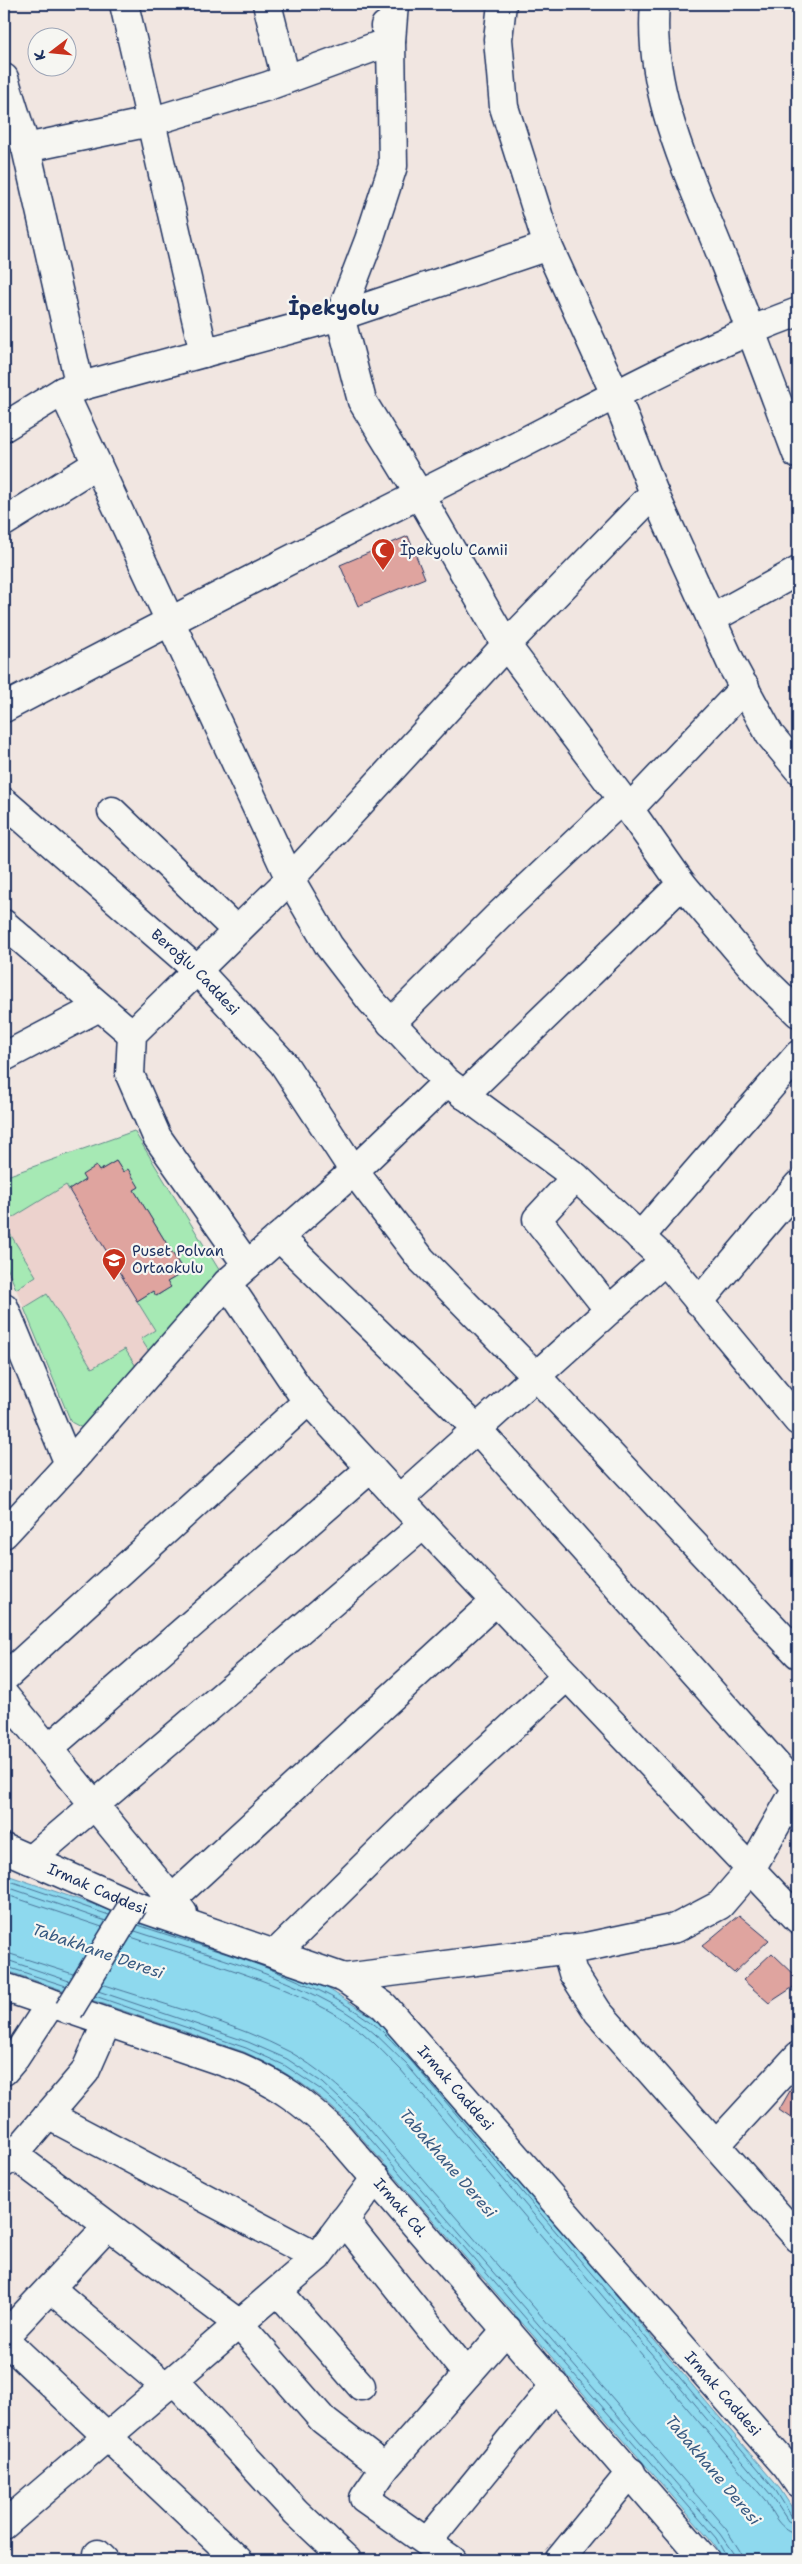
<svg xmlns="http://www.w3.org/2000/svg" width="802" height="2564" viewBox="0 0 802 2564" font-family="'Shantell Sans',sans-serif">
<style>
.built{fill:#ecd2cd}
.green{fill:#a6e9b4;stroke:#608c89}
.water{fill:#8ed9ee;stroke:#6095b4}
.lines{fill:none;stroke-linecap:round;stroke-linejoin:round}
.shore{stroke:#497398;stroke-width:1}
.building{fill:#dfa49f;stroke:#1b2f5e}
.minor-casing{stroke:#1b2f5e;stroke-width:31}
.minor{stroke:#f6f6f2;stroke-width:28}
.minor-bridge-casing{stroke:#1b2f5e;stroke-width:31;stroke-linecap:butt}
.minor-bridge{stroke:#f6f6f2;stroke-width:28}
.labels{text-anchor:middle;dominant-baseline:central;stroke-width:4.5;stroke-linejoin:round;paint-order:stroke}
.poi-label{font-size:15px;fill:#1b2f5e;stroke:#f6f6f2;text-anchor:start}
.street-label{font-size:15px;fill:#1b2f5e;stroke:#f6f6f2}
.water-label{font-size:16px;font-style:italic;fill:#385a82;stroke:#f6f6f2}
.district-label{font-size:20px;font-weight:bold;fill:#1b2f5e;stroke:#f6f6f2}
</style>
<rect width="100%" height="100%" fill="#f1e6e1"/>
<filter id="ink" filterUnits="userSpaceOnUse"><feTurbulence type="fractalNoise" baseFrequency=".02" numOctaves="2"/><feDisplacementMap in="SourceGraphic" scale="10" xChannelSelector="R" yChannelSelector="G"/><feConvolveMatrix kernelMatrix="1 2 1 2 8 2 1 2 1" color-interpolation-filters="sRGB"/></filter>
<g filter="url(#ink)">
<path class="built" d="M134 1131 221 1273 97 1421 71 1422 4 1260V1177Z"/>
<g class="green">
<path d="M134 1131 221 1273 152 1356 141 1339 155 1330 137 1301 153 1291 157 1296 170 1287 167 1282 184 1272 134 1190 139 1187 123 1172 116 1161 99 1171 96 1166 85 1180 69 1190 66 1185 4 1223V1177Z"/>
<path d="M4 1224 36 1276 16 1289 4 1260Z"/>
<path d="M47 1294 92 1368 125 1349 139 1371 84 1429 71 1422 24 1308Z"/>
</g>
<path class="water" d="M4 1874 277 1967 327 1988 374 2018 415 2057 780 2489 798 2517V2560H724L712 2542 348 2122C313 2089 288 2072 244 2052L4 1970Z"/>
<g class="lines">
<g class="shore">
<path d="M4 1879 109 1915"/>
<path d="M4 1886 106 1921"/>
<path d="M4 1894 102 1927"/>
<path d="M138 1925C216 1952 303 1972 370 2021 385 2032 398 2048 411 2061L776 2491 792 2517 798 2519"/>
<path d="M135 1931C204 1954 312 1981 368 2028 382 2039 394 2053 407 2065L771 2495 788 2521 798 2525"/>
<path d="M131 1937C202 1961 305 1987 363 2033 376 2044 389 2058 401 2070L765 2500C773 2513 780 2532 798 2533"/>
<path d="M4 1952 73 1974"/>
<path d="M4 1959 69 1981"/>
<path d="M4 1966 66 1986"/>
<path d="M102 1984C162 2004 235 2023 290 2052 317 2067 340 2088 362 2109L726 2529 740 2551 742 2560"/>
<path d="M98 1991 248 2042 287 2059 323 2083 356 2114 720 2534 733 2553 734 2560"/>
<path d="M95 1996 246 2048 284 2065 320 2089 352 2118 716 2538 728 2560"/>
</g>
</g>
<g class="building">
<path d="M408 536 425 578 358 606 340 565Z"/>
<path d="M116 1161 123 1172 128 1169 139 1187 134 1190 184 1272 167 1282 171 1287 156 1296 153 1291 137 1301 69 1190 85 1180 82 1175 96 1166 99 1171Z"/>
<path d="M739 1915 769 1940 734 1973 702 1946Z"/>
<path d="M772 1953 798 1978V1984L769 2003 743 1980Z"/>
<path d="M798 2077V2123L779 2110Z"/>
</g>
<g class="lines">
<g class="minor-casing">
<g id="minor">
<path d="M124 4 204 353"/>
<path d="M267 4 286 79"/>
<path d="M394 4 391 41 393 166 369 240 340 316 362 401 419 494 506 645 622 799 682 884 759 975 798 1013"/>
<path d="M655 4C647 94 692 180 724 262 749 325 773 390 797 454"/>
<path d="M4 78 26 148 80 387"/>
<path d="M26 148 150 122 268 86 391 41 385 26"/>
<path d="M63 391 290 879 329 946 372 1002 447 1082 576 1177 665 1260 798 1421"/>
<path d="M4 427 63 391 340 316 548 246"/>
<path d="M654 493 733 667 770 735 798 769"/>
<path d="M4 522 97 464"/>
<path d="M711 619 798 571"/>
<path d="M4 708C169 621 336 536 504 452 601 403 697 349 798 312"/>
<path id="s1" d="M4 802 197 970 283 1063 354 1171 421 1259 536 1376 798 1654"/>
<path d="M629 809 745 687"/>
<path d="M112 811 237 931"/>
<path d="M4 924 132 1034"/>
<path d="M391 1023 497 917 622 799"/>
<path d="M4 1057 99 1007"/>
<path d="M464 1095 682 884"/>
<path d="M576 1177 537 1219 609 1310"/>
<path d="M279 1237 477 1429 797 1788"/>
<path d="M640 1237 798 1055"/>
<path d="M247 1265 157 1137 130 1075 132 1034 290 879 506 645 654 493 616 396 548 246 504 107 498 39 502 4"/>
<path d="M227 1283 300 1391 399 1499 798 1919"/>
<path d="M699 1302 798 1185"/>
<path d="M4 1307 69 1464"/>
<path d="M399 1499 665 1260"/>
<path d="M4 1534 69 1464 227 1283 354 1171 447 1082"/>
<path d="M4 1678 309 1400"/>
<path d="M4 1695 183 1913"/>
<path d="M48 1749 371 1468"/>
<path id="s2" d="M4 1848 133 1905 344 1978 384 2006 787 2467 798 2483"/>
<path d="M30 1860 423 1525"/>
<path d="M172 1899 496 1601"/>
<path d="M566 1949 573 1973 598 2012 798 2238"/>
<path d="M275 1954 428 1804 567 1676"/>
<path d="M344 1978 586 1947 676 1928 720 1905 751 1869 798 1786"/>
<path id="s3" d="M4 1987 239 2067C280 2085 303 2102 336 2133L705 2560"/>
<path d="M4 2071 15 2058 51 2003"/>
<path d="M48 2115 317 2257"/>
<path d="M717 2144 798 2056"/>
<path d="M14 2155 239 2324 323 2420 385 2468 364 2498 452 2560"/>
<path d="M4 2163 14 2155 85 2072 107 2022"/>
<path d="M344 2220 467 2374"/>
<path d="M50 2288 166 2387"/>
<path d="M278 2291 361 2386"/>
<path d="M4 2337 108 2226"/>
<path d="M4 2339 238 2560"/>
<path d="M174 2380 296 2512 347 2560"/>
<path d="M385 2468 507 2329"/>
<path d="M4 2525 317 2257 376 2178"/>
<path d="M427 2542 555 2385"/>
<path d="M98 2554 104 2560"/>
<path d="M559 2560 631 2472"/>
</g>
</g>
<use href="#minor" class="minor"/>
<g class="minor-bridge-casing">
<path id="minor-bridge" d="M69 2010 133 1905"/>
</g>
<use href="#minor-bridge" class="minor-bridge"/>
</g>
</g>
<defs>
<g id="mosque-pin" transform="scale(1.25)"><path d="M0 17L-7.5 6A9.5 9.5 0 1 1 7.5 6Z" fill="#c8321e" stroke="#f6f6f2"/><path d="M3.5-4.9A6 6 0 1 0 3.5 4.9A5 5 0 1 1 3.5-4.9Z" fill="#fff"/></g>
<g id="school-pin" transform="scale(1.25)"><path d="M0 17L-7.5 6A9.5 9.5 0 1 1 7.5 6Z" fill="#c8321e" stroke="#f6f6f2"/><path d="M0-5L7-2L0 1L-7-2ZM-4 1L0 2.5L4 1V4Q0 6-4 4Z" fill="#fff"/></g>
</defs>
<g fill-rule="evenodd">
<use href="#mosque-pin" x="383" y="550"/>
<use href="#school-pin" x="114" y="1260"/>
</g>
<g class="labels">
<g class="poi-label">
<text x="400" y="550">İpekyolu Camii</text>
<text x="132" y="1251">Puset Polvan<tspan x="132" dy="17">Ortaokulu</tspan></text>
</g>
<g class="street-label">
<text stroke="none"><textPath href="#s1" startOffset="256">Beroğlu Caddesi</textPath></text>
<text stroke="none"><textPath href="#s2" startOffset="102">Irmak Caddesi</textPath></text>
<text stroke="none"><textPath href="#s2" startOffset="522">Irmak Caddesi</textPath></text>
<text stroke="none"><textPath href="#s3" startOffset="465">Irmak Cd.</textPath></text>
<text stroke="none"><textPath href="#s2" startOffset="928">Irmak Caddesi</textPath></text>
</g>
<g class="water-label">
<text transform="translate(98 1951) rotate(19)">Tabakhane Deresi</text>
<text transform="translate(448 2163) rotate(49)">Tabakhane Deresi</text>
<text transform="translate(713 2470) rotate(50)">Tabakhane Deresi</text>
</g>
<g class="district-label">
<text x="334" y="308">İpekyolu</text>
</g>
</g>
<rect width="802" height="2564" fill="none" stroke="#f6f6f2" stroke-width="20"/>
<rect x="10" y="10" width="782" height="2544" fill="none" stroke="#1b2f5e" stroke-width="2" filter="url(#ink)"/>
<g transform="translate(52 52) rotate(254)"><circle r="24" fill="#f6f6f2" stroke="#9ea6b7"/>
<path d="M0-4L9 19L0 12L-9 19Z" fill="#c8321e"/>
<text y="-8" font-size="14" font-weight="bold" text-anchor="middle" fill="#1b2f5e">K</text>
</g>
</svg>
